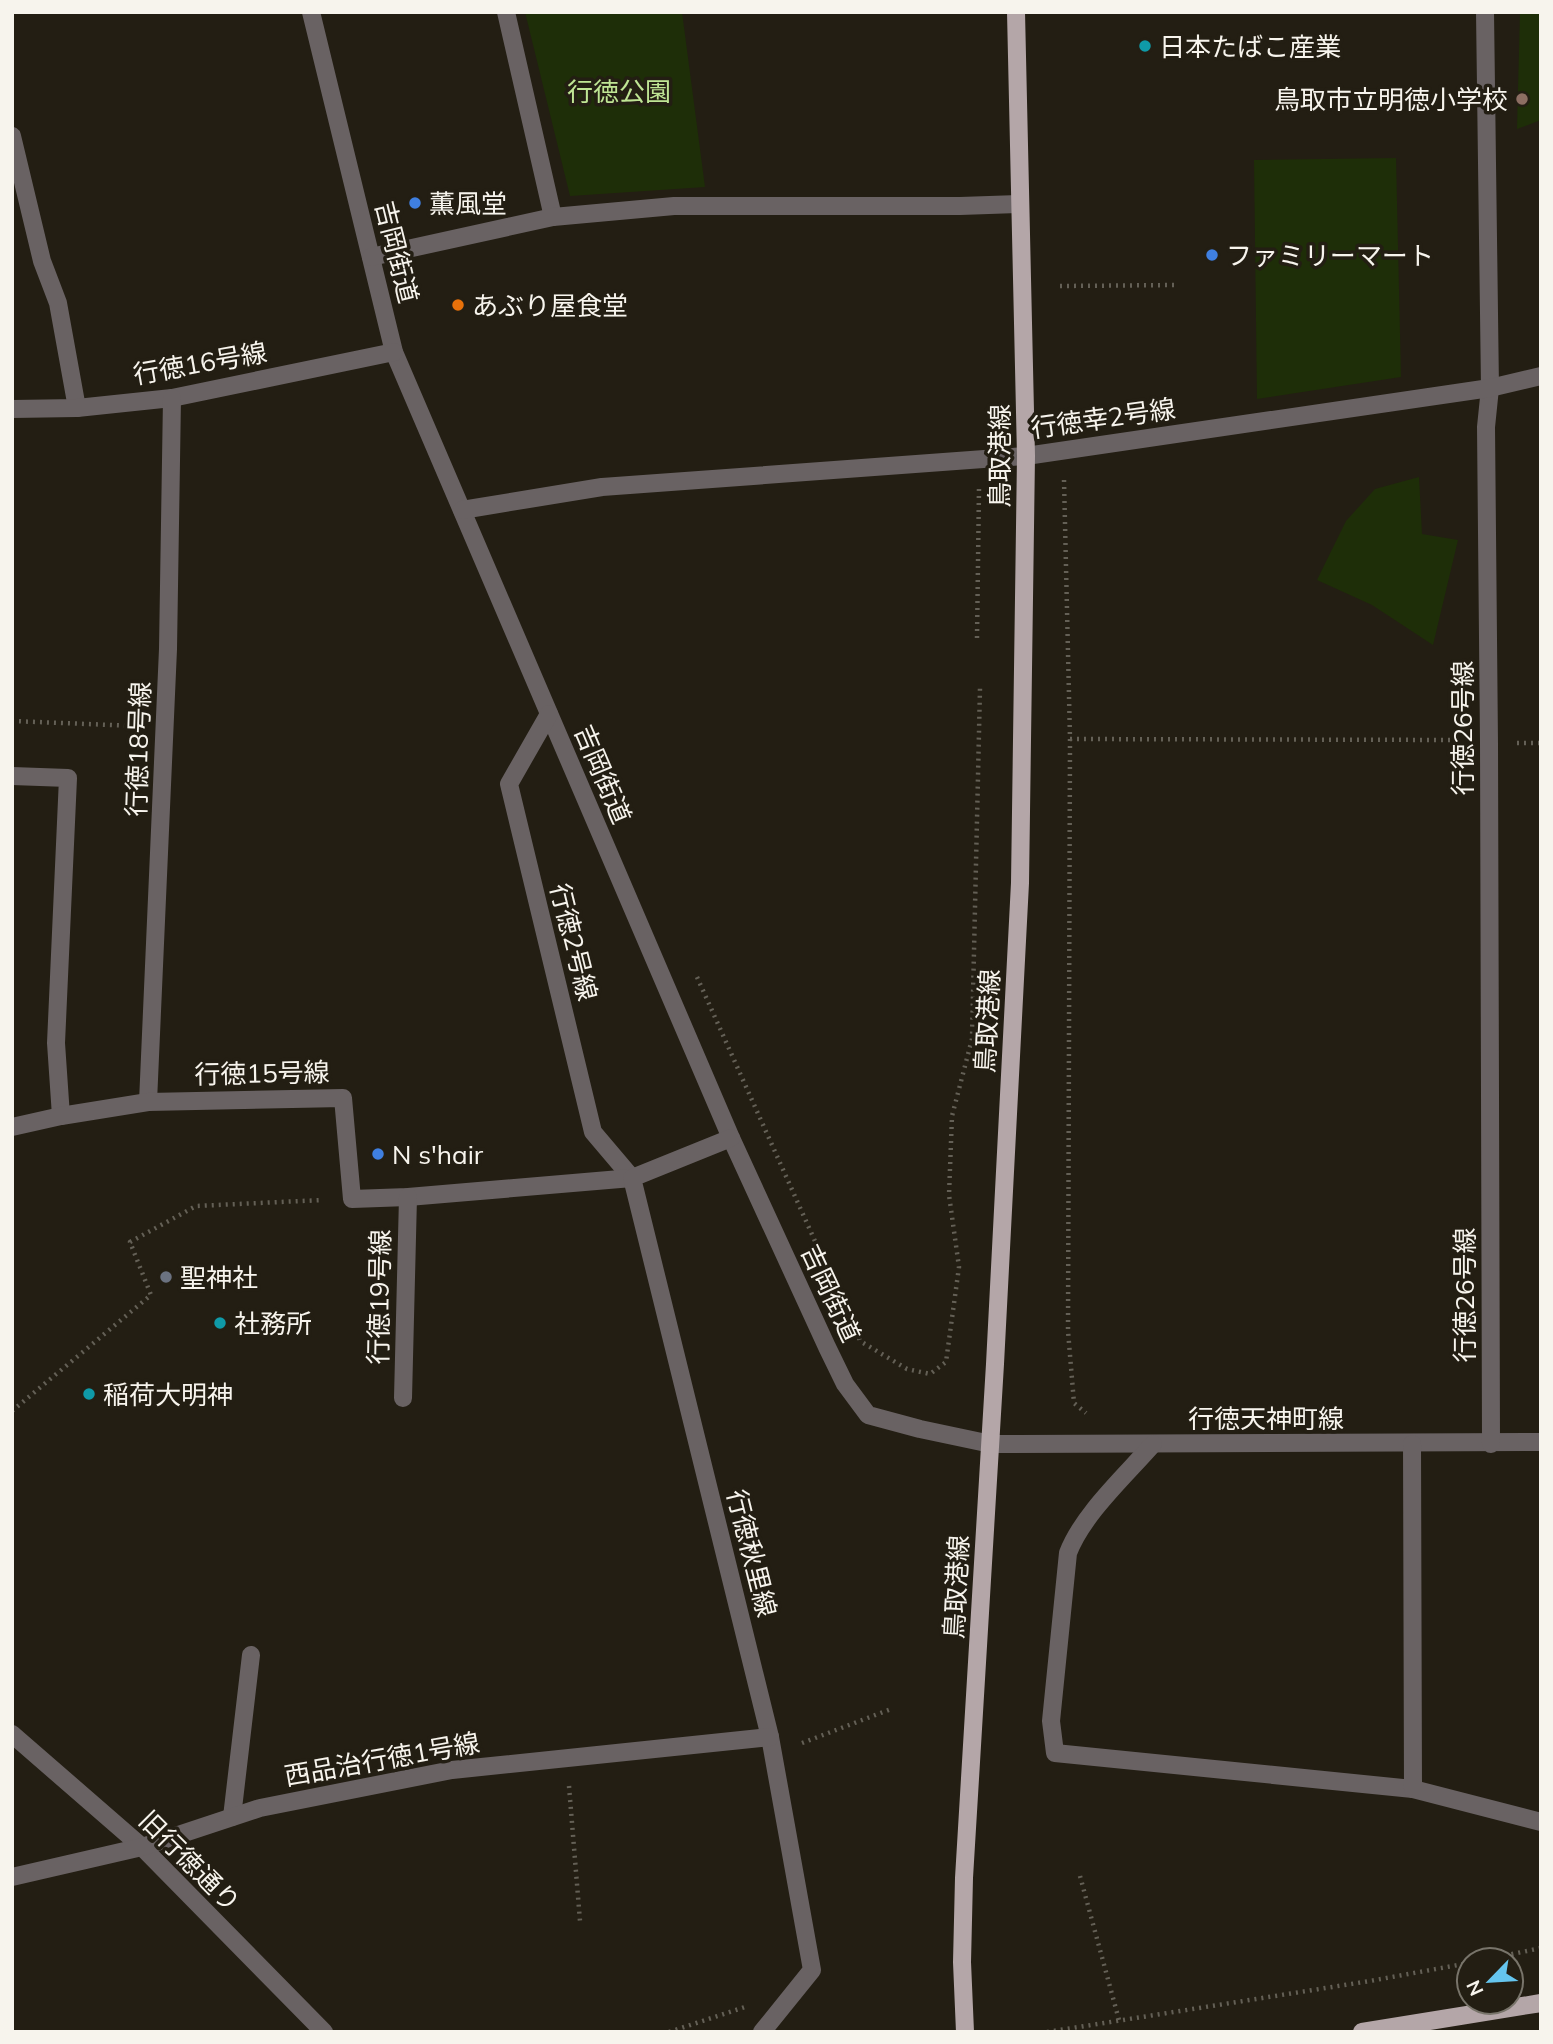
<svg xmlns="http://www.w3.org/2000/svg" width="1553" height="2044" viewBox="0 0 1553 2044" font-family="Mulish,'Noto Sans JP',sans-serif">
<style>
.green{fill:#1e2e08}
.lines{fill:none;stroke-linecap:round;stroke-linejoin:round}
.path{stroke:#646056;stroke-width:4.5;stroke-dasharray:2 5;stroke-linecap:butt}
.minor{stroke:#696263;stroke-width:18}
.major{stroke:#b4a6a8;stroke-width:18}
.culture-dot{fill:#0f9aa8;stroke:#231e13;stroke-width:2.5}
.education-dot{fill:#8d6e63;stroke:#231e13;stroke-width:2.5}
.shop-dot{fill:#3f7fe0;stroke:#231e13;stroke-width:2.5}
.food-dot{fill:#e8710a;stroke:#231e13;stroke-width:2.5}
.worship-dot{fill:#6b7280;stroke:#231e13;stroke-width:2.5}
.labels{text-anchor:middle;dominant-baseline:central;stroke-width:7;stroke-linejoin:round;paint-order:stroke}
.poi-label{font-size:26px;fill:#f7f4ed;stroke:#231e13;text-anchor:start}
.park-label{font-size:26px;fill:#bfe594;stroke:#231e13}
.street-label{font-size:26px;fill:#f7f4ed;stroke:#231e13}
</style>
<rect width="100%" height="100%" fill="#231e13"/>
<g class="green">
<path d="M525 12H682L705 187 570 196Z"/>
<path d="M1520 12H1541V120L1517 129Z"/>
<path d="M1396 158 1401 377 1257 399 1254 160Z"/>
<path d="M1419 477 1422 534 1458 540 1433 645 1372 605 1317 580 1346 521 1375 489Z"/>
</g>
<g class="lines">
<g class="path">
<path d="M1060 286 1179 285"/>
<path d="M1064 480 1070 739 1068 1331 1074 1403 1086 1413"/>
<path d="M977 638 979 488"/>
<path d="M12 721 137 726"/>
<path d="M1070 739 1460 740"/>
<path d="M1517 743H1541"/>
<path d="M697 977 852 1324"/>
<path d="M859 1338 860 1341 907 1369 930 1374 946 1362 959 1267 949 1195 952 1116 972 1039 980 688"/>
<path d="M12 1411 151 1295 130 1242 196 1206 323 1200"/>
<path d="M802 1743 891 1709"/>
<path d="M569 1786 580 1921"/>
<path d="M1080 1876 1119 2020"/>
<path d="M1484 1960 1541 1948"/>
<path d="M669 2032 745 2007"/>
<path d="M1047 2032 1370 1981 1469 1963"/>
</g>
<g class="minor">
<path d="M311 12 394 352 731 1138 827 1347 845 1384 868 1415 920 1429 991 1444 1541 1442"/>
<path d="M506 12 553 217"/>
<path d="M1485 12 1490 388 1486 427 1489 743 1491 1444"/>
<path d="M12 136 42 261 58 303 77 408"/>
<path d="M371 257 553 217 674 206H960L1019 204"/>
<path d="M12 409 77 408 172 398 394 352"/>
<path d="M462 510 602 487 1026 456 1490 388 1541 376"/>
<path d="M549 714 509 784 593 1132 632 1178"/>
<path d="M12 776 68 778 56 1043 61 1116"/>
<path d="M148 1102 168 649 172 398"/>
<path d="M12 1127 61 1116 148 1102 343 1098 352 1199 408 1197 632 1178"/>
<path d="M731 1138 632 1178 770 1737 812 1970 762 2032"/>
<path d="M403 1398 408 1197"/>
<path d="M1153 1444C1125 1476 1083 1514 1068 1553L1051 1721 1055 1753 1413 1789"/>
<path d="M1412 1444 1413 1789 1541 1822"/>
<path d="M12 1734 142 1847 324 2032"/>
<path d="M232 1817 251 1655"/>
<path d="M12 1877 142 1847 260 1808 452 1770 770 1737"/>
</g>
<g class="major">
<path d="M965 2032 962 1962 964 1878 995 1364 1020 883 1026 456 1016 12"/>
<path d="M1362 2032 1541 2003"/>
</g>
</g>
<g class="culture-dot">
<circle cx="1145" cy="46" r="7"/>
<circle cx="220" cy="1323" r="7"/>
<circle cx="89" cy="1394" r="7"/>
</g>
<circle class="education-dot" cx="1522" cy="99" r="7"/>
<g class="shop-dot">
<circle cx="415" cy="203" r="7"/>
<circle cx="1212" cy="255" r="7"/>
<circle cx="378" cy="1154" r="7"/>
</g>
<circle class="food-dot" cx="458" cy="305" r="7"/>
<circle class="worship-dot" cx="166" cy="1277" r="7"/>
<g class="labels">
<g class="poi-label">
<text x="1159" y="46">日本たばこ産業</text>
<text x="1508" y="99" text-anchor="end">鳥取市立明徳小学校</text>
<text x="429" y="203">薫風堂</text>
<text x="1226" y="255">ファミリーマート</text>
<text x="472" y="305">あぶり屋食堂</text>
<text x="392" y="1154">N s'hair</text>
<text x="180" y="1277">聖神社</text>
<text x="234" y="1323">社務所</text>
<text x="103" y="1394">稲荷大明神</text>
</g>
<g class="park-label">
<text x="619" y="91">行徳公園</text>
</g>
<g class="street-label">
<text transform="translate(397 252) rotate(76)">吉岡街道</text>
<text transform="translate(200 363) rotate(-10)">行徳16号線</text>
<text transform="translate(1103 418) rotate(-8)">行徳幸2号線</text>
<text transform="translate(999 456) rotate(-90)">鳥取港線</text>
<text transform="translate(1462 728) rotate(-90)">行徳26号線</text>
<text transform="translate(138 749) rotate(-88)">行徳18号線</text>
<text transform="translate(603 774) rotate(67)">吉岡街道</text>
<text transform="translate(574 942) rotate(76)">行徳2号線</text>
<text transform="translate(987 1021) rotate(-87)">鳥取港線</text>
<text transform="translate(262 1073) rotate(-1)">行徳15号線</text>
<text transform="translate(831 1293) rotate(65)">吉岡街道</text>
<text transform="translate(1464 1295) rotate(-90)">行徳26号線</text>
<text transform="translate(379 1297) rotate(-89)">行徳19号線</text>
<text x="1266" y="1418">行徳天神町線</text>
<text transform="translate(752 1553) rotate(76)">行徳秋里線</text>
<text transform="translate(956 1587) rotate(-87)">鳥取港線</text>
<text transform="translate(382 1759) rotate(-10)">西品治行徳1号線</text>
<text transform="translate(190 1861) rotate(45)">旧行徳通り</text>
</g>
</g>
<rect width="1553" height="2044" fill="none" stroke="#f7f4ed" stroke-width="28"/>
<g transform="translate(1490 1981) rotate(245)"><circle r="33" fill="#231e13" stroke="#78746a" stroke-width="2"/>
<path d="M0-5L12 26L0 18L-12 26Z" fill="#65c5ee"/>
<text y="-10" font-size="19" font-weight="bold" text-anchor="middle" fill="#f7f4ed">N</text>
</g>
</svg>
